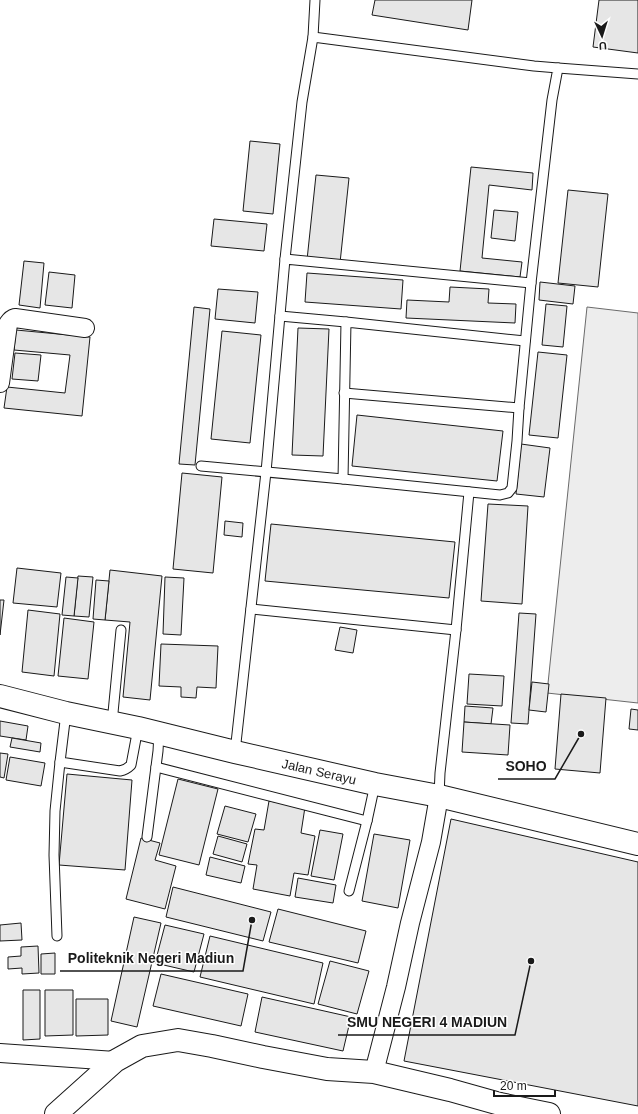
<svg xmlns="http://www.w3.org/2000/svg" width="638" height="1114" viewBox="0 0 638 1114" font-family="Helvetica,sans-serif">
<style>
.built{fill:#ededed;stroke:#6a6a6a}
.building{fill:#e6e6e6;stroke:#1a1a1a}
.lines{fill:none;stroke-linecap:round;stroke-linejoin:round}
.lane-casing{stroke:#1a1a1a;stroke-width:11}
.street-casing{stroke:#1a1a1a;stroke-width:20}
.secondary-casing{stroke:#1a1a1a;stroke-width:24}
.lane{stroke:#fff;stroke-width:9}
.street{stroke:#fff;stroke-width:18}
.secondary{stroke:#fff;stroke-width:22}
.labels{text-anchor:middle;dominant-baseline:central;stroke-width:3;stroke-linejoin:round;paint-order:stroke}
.street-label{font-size:13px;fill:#1a1a1a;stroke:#fff}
.leader{fill:none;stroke:#1a1a1a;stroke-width:1.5}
.callout-dot{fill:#1a1a1a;stroke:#fff;stroke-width:1.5}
.callout-label{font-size:14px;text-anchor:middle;font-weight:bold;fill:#1a1a1a;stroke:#fff;stroke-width:3;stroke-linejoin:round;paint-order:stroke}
</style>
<rect width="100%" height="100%" fill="#fff"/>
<path class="built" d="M587 307 638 313V703L547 693Z"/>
<g class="building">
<path d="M375 0H472L468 30 372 15Z"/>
<path d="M599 0H638V53L593 47Z"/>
<path d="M250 141 280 144 273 214 243 211Z"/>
<path d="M471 167 533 173 532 190 489 185 482 258 522 262 520 277 460 271Z"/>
<path d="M316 175 349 178 340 263 307 260Z"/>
<path d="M568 190 608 194 598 287 558 283Z"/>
<path d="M494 210 518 212 515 241 491 238Z"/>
<path d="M214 219 267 224 264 251 211 246Z"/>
<path d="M24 261 44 263 40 308 19 305Z"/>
<path d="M49 272 75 275 72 308 45 305Z"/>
<path d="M307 273 403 280 401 309 305 302Z"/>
<path d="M540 282 575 286 573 304 539 300Z"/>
<path d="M450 287 489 289 488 303 516 304 515 323 406 318 407 300 449 302Z"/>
<path d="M218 289 258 292 255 323 215 319Z"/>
<path d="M546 304 567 306 563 347 542 345Z"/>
<path d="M194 307 210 309 195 465 179 464Z"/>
<path d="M298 328 329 329 323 456 292 455Z"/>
<path d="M16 330 90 337 82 416 4 408 7 387 65 393 70 355 14 350Z"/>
<path d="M222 331 261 335 250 443 211 439Z"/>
<path d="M538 352 567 355 558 438 529 435Z"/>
<path d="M15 353 41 355 38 381 12 379Z"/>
<path d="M357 415 503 431 497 481 352 466Z"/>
<path d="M521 444 550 448 544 497 516 494Z"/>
<path d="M182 473 222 477 213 573 173 569Z"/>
<path d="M488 504 528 506 522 604 481 601Z"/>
<path d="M225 521 243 523 242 537 224 535Z"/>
<path d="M271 524 455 542 449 598 265 581Z"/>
<path d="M17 568 61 573 57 607 13 603Z"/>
<path d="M110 570 162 576 150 700 123 697 130 622 105 620Z"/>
<path d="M78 576 93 577 89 617 74 616Z"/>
<path d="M66 577 78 578 74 616 62 615Z"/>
<path d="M165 577 184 578 181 635 163 634Z"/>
<path d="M96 580 109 581 105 620 93 619Z"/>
<path d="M0 600H4L0 635Z"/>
<path d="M28 610 60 614 54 676 22 672Z"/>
<path d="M519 613 536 614 528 724 511 723Z"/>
<path d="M64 618 94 622 88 679 58 676Z"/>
<path d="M340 627 357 630 353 653 335 650Z"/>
<path d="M161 644 218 646 216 688 197 687 196 698 181 697V687L159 686Z"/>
<path d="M469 674 504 676 502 706 467 704Z"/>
<path d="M532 682 549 684 546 712 529 710Z"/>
<path d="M561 694 606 698 600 773 555 769Z"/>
<path d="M465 706 493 708 491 724 464 722Z"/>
<path d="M631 709 638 710V730L629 729Z"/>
<path d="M0 721 28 726 26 740 0 736Z"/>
<path d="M464 722 510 725 508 755 462 752Z"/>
<path d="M12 738 41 743 40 752 10 747Z"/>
<path d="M0 753 8 754 4 778 0 777Z"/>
<path d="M10 757 45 763 41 786 6 780Z"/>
<path d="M67 774 132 780 125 870 59 865Z"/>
<path d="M178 779 218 789 199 865 159 855Z"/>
<path d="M269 801 305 807 301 833 315 836 308 875 294 873 290 896 253 889 257 865 248 864 255 829 264 830Z"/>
<path d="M225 806 256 814 248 842 217 834Z"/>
<path d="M451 819 638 862V1106L404 1061Z"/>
<path d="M320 830 343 834 334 880 311 876Z"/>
<path d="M374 834 410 840 398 908 362 901Z"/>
<path d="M218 836 247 844 242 862 213 854Z"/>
<path d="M141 838 160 843 155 860 176 866 165 909 126 899Z"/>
<path d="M210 857 245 866 241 883 206 875Z"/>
<path d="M298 878 336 885 333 903 295 897Z"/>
<path d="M173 887 271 912 263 941 166 917Z"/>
<path d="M278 909 366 931 358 963 269 942Z"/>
<path d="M134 917 161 923 137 1027 111 1021Z"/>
<path d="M21 923 22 940 0 941V925Z"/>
<path d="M165 925 204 934 194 972 155 963Z"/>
<path d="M210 936 323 963 314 1004 200 977Z"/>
<path d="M38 946 39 973 22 974V968L8 969V957L21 956V947Z"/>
<path d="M55 953V974H41V954Z"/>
<path d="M330 961 369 971 357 1014 318 1004Z"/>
<path d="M161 974 248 994 241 1026 153 1006Z"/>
<path d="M23 990H40V1039L23 1040Z"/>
<path d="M45 990H73V1035L45 1036Z"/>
<path d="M262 997 351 1017 343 1051 255 1032Z"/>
<path d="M76 999H108V1035L76 1036Z"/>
</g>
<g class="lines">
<g class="lane-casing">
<g id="lane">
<path d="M313 37 315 0"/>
<path d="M558 68 638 74"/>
<path d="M280 316 346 322"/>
<path d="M344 393 519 408"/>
<path d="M201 466 343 479 500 495 508 493 512 488 517 441 519 408 531 283 552 100 558 68 534 66 313 37 302 102 285 259"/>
<path d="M343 479 346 322 525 341"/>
<path d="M251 609 456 630"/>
<path d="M66 713 60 762 120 771C125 770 128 768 131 765L138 728"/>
<path d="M112 723 121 630"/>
<path d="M235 752 266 472 285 259 531 283"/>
<path d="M156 767 367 821"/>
<path d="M439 796 440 773 456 630 469 492"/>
<path d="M147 837 158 751 159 733"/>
<path d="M349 891 367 821 375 784"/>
<path d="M57 936 54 855 55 811 60 762"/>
</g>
</g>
<g class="street-casing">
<g id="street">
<path d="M0 383 8 324C10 321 11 319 15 318L85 328"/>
<path d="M0 1053 115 1061"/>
<path d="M374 1072 396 987 410 923 431 842 439 796"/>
</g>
</g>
<g class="secondary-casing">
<g id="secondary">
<path id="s1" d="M0 696 66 713 138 728 235 752 375 784 439 796 638 844"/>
<path d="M56 1114 115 1061 142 1046 178 1040 212 1046 263 1057 327 1069 374 1072 450 1090 500 1104 549 1114"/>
</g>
</g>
<use href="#lane" class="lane"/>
<use href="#street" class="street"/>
<use href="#secondary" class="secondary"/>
</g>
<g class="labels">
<g class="street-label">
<text stroke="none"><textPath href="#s1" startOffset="328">Jalan Serayu</textPath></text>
</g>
</g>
<path class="leader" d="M581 734L555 779H498M252 920L243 971H60M531 961L515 1035H338"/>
<g class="callout-dot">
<circle cx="581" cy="734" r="4"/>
<circle cx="252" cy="920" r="4"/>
<circle cx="531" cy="961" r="4"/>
</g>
<g class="callout-label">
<text x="526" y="771">SOHO</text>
<text x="151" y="963">Politeknik Negeri Madiun</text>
<text x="427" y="1027">SMU NEGERI 4 MADIUN</text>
</g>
<g transform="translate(602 36) rotate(176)" stroke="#ffffff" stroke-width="3" paint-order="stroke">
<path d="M0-3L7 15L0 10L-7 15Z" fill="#1a1a1a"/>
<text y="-6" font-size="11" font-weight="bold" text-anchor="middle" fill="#1a1a1a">U</text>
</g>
<path d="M494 1090v6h61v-6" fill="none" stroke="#1a1a1a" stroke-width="2"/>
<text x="500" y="1090" font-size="12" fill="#1a1a1a" stroke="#ffffff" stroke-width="3" paint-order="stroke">20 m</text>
</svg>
